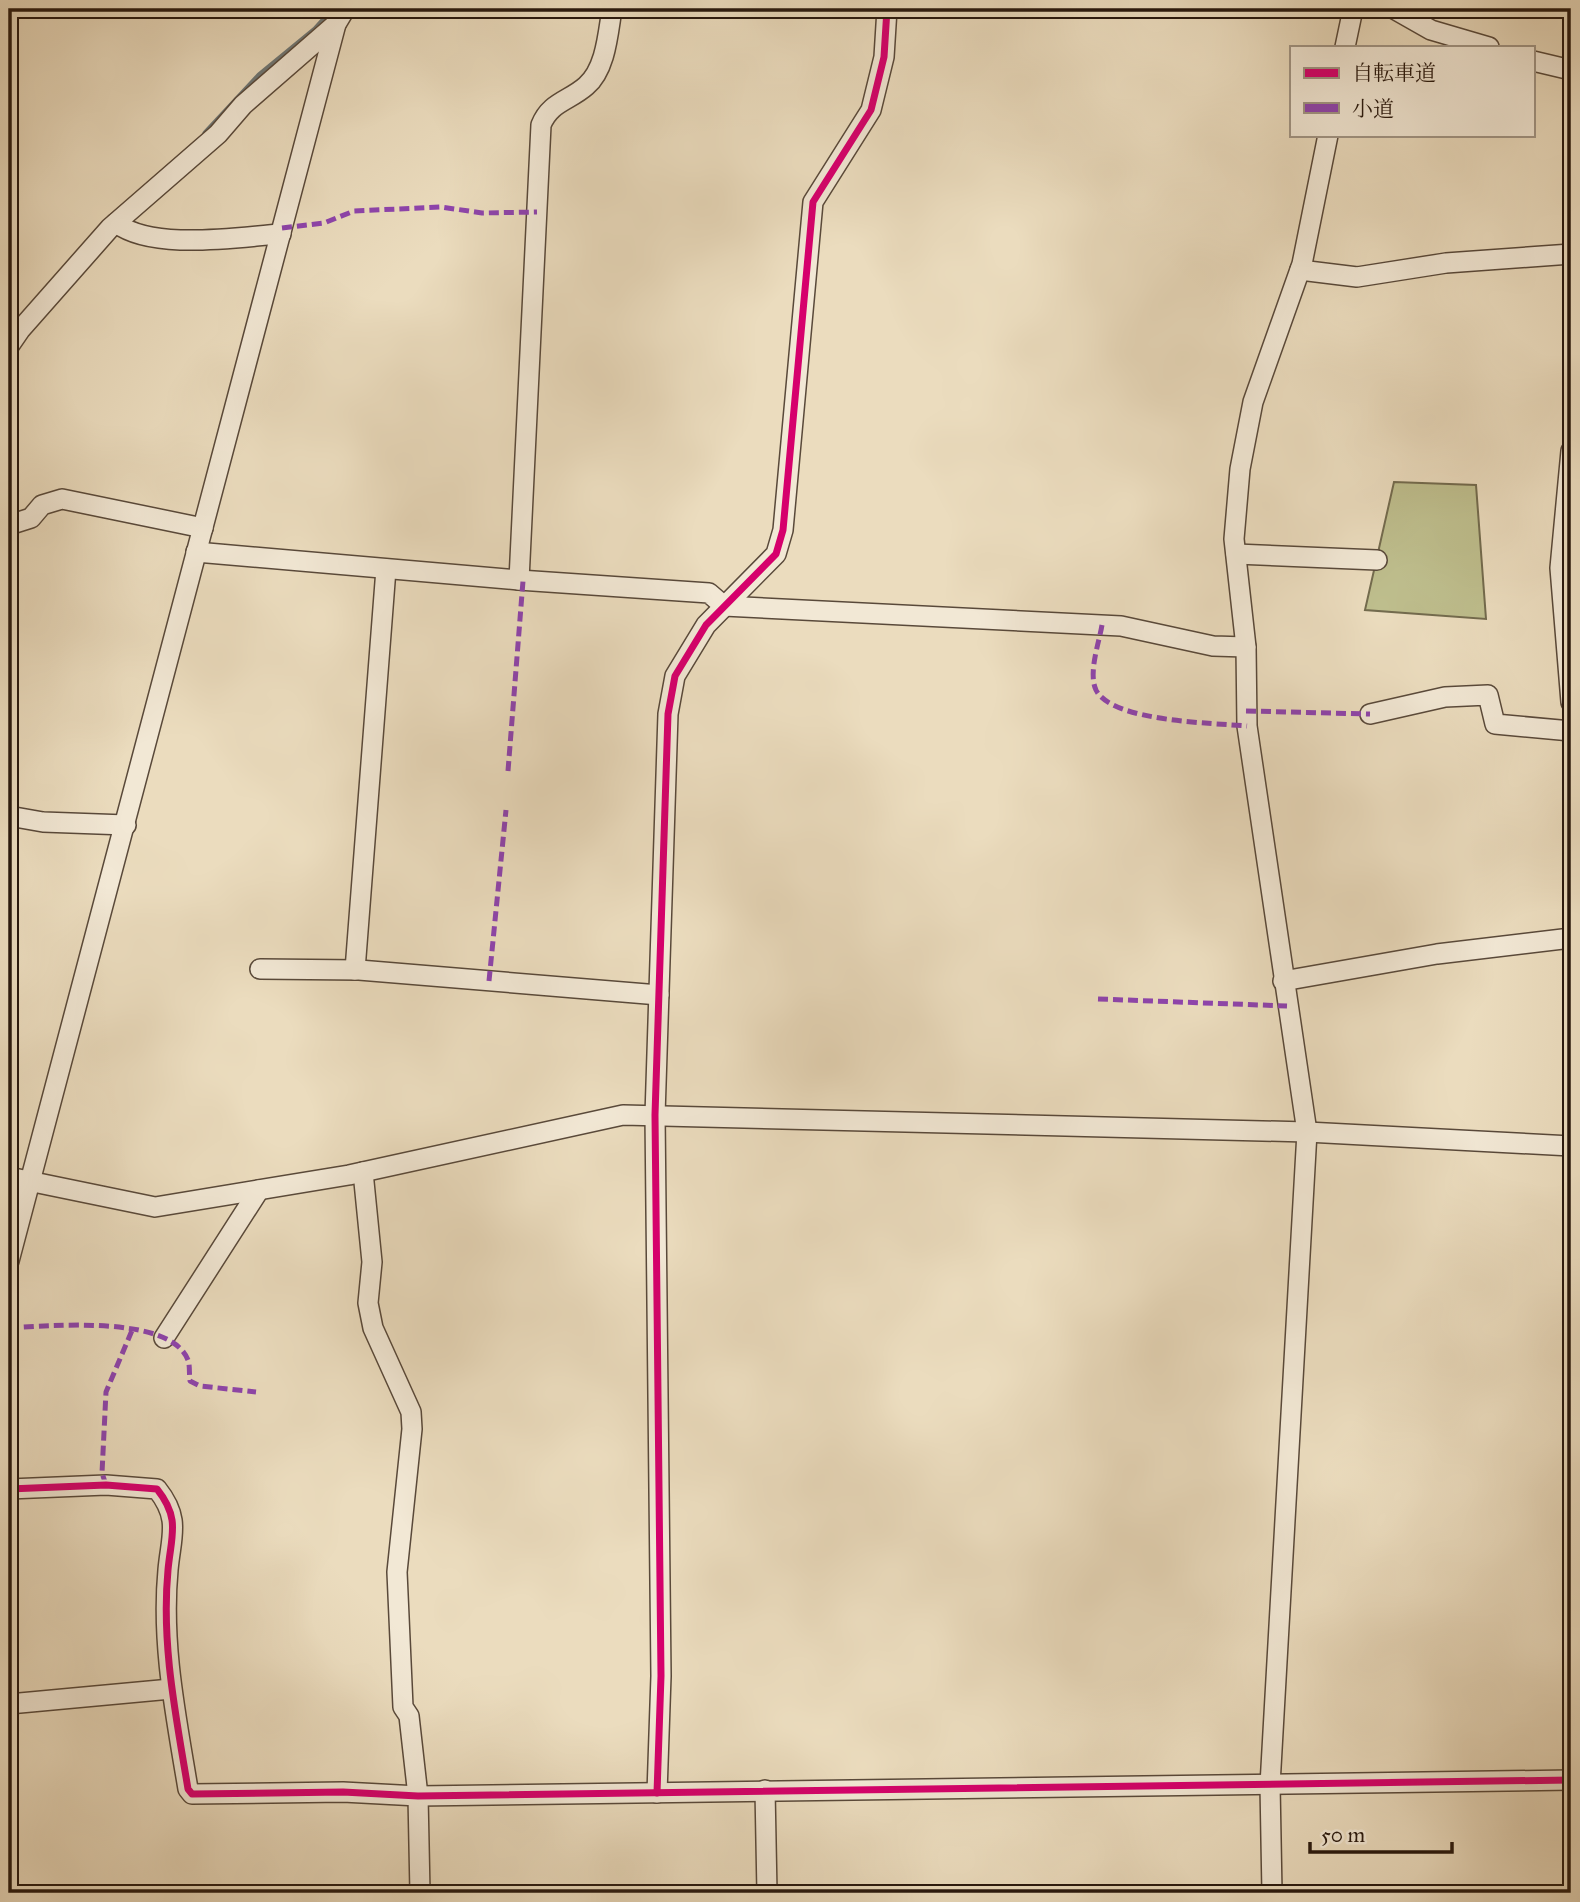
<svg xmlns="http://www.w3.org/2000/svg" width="1580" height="1902" viewBox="0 0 1580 1902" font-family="'IM FELL Great Primer','Noto Serif JP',serif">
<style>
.green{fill:#bebe8d;stroke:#736b4e;stroke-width:2}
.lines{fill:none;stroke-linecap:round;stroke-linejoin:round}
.stream{stroke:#6f7877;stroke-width:5}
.minor-casing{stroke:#59493a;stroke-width:22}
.minor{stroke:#f2e8d5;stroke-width:19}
.quiet{stroke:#8e44ad;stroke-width:5;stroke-dasharray:10 5;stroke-linecap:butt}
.cycleway-casing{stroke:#f2e8d5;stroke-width:11}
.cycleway{stroke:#d6006c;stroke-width:7}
</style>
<rect width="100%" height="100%" fill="#ebdcbe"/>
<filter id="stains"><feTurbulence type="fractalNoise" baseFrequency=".00286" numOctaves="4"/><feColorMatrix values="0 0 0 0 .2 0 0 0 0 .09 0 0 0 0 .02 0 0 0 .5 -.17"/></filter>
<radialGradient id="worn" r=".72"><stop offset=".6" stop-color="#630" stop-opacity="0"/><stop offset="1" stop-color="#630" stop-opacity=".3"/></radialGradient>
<path class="green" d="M1394 482 1476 485 1486 619 1365 610Z"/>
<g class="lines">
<path class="stream" d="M205 133 259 75 315 29 333 9"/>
<g class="minor-casing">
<g id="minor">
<path d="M1394 9 1431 30 1489 47"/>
<path d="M1345 47 1353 9"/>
<path d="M1533 61 1571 70"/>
<path d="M116 223C153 251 236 237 281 234"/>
<path d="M1300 270 1357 277 1446 263 1571 254"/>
<path d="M9 346 20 330 110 228 218 134 243 105 336 24"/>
<path d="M1571 451 1560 568 1571 702"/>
<path d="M9 525 31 518 42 505 62 499 203 528"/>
<path d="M196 552 519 580 709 593 724 606 1121 626 1213 646 1246 647"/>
<path d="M1236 554 1377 560"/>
<path d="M519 580 541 125C550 102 569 101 586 86 606 69 608 33 612 9"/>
<path d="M1370 714 1445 697 1488 695 1495 724 1571 731"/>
<path d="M9 816 43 822 126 825"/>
<path d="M260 969 359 970 659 995"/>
<path d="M355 970 386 569"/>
<path d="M1283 981 1437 954 1571 938"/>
<path d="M363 1172 372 1262 368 1303 373 1328 411 1412 412 1429 397 1572 403 1707 409 1716 418 1796 420 1893"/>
<path d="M9 1177 155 1207 349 1175 623 1115 1307 1132 1571 1146"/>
<path d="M9 1261 336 24 345 9"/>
<path d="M164 1338 259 1190"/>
<path d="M9 1489 106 1485 157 1489C181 1519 171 1536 168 1570 161 1644 176 1716 188 1789L192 1794 343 1792 418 1796 1571 1780"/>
<path d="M9 1704 171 1689"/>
<path d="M765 1790 767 1893"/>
<path d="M657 1793 661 1676 655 1115 668 714 675 676 706 625 776 554 783 530 813 202 871 110 884 57 887 9"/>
<path d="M1272 1893 1270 1785 1307 1132 1247 726 1246 647 1234 539 1240 469 1253 402 1302 264 1328 135"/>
</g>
</g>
<use href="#minor" class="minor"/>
<g class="quiet">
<path d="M282 228 324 223 354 211 441 207 482 213 537 212"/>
<path d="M1102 625C1099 643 1088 673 1096 690 1112 722 1214 723 1247 726"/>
<path d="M1246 711 1370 714"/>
<path d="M508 771 523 581"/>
<path d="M489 981 506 810"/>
<path d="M1098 999 1287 1006"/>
<path d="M9 1328C48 1326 170 1314 188 1360 190 1365 189 1374 190 1381L200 1386 256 1392"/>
<path d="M106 1485 102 1473 106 1392 133 1328"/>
<path d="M1566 1780 1571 1741"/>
</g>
<g class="cycleway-casing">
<g id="cycleway">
<path d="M9 1489 106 1485 157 1489C181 1519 171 1536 168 1570 161 1644 176 1716 188 1789L192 1794 343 1792 418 1796 1571 1780"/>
<path d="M657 1793 661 1676 655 1115 668 714 675 676 706 625 776 554 783 530 813 202 871 110 884 57 887 9"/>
</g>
</g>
<use href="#cycleway" class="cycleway"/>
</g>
<rect width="1580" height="1902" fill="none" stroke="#ebdcbe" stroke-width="35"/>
<rect x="10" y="10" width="1559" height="1881" fill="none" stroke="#28180e" stroke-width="3.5"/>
<rect x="18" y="18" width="1545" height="1867" fill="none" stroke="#28180e" stroke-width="2"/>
<rect x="1290" y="46" width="245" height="91" fill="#f2e8d5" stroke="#a19585" stroke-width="2"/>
<rect x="1304" y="68" width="35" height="10" fill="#d6006c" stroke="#a19585" stroke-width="2"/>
<text x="1352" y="80" font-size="21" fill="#28180e">自転車道</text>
<rect x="1304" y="103" width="35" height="10" fill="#8e44ad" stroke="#a19585" stroke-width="2"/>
<text x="1352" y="116" font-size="21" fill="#28180e">小道</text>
<path d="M1310 1842v10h142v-10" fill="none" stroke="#28180e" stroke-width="3.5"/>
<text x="1321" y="1842" font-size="21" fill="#28180e" stroke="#f2e8d5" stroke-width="5" paint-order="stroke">50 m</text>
<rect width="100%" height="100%" filter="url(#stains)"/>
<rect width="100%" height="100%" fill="url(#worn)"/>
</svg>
